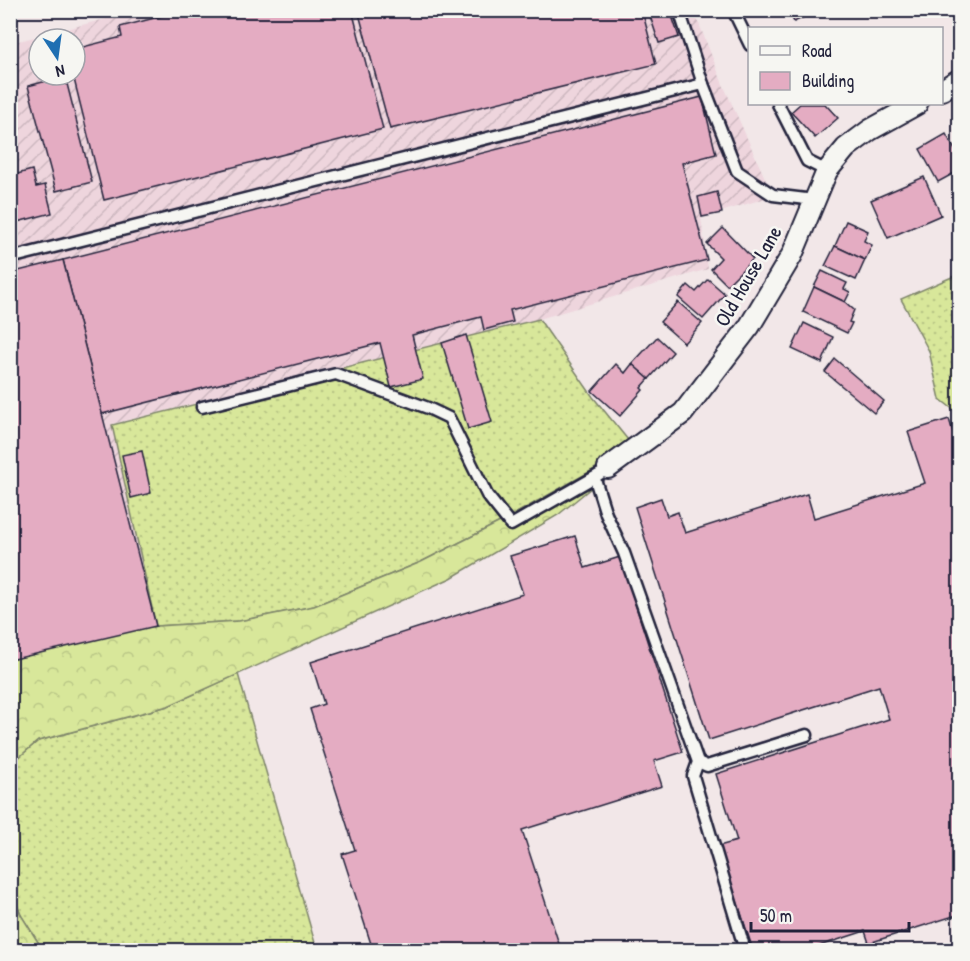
<svg xmlns="http://www.w3.org/2000/svg" width="970" height="961" viewBox="0 0 970 961" font-family="'Patrick Hand',sans-serif">
<style>
.industrial{fill:url(#industrial-furrows);fill-rule:evenodd}
.grass{fill:url(#grass-dots);stroke:#7d846a;stroke-width:1.5}
.forest{fill:url(#forest-crowns);stroke:#7d846a;stroke-width:1.5}
.building{fill:#e4acc2;stroke:#22223b;stroke-width:1.5}
.lines{fill:none;stroke-linecap:round;stroke-linejoin:round}
.lane-casing{stroke:#22223b;stroke-width:15}
.street-casing{stroke:#22223b;stroke-width:24}
.lane{stroke:#f6f6f2;stroke-width:10}
.street{stroke:#f6f6f2;stroke-width:20}
.labels{text-anchor:middle;dominant-baseline:central;stroke-width:5;stroke-linejoin:round;paint-order:stroke}
.street-label{font-size:21px;fill:#22223b;stroke:#f6f6f2}
</style>
<defs>
<pattern id="industrial-furrows" width="10" height="10" patternUnits="userSpaceOnUse" patternTransform="scale(1.5)"><rect width="10" height="10" fill="#eed5dd"/><path d="M-1 1l2-2M0 10L10 0M9 11l2-2" fill="none" stroke="#ccb7bf"/></pattern>
<pattern id="grass-dots" width="8" height="8" patternUnits="userSpaceOnUse" patternTransform="scale(1.5)"><rect width="8" height="8" fill="#d8e79a"/><path d="M2 2h.1M6 6h.1" fill="none" stroke="#b9c686" stroke-width="1.8" stroke-linecap="round"/></pattern>
<pattern id="forest-crowns" width="20" height="18" patternUnits="userSpaceOnUse" patternTransform="scale(1.5)"><rect width="20" height="18" fill="#d8e79a"/><path d="M2 6a3 3 0 1 1 6 0M12 15a3 3 0 1 1 6 0" fill="none" stroke="#b9c686"/></pattern>
</defs>
<rect width="100%" height="100%" fill="#f2e7e8"/>
<filter id="ink" filterUnits="userSpaceOnUse"><feTurbulence type="fractalNoise" baseFrequency=".0167" numOctaves="2"/><feDisplacementMap in="SourceGraphic" scale="12" xChannelSelector="R" yChannelSelector="G"/><feConvolveMatrix kernelMatrix="1 2 1 2 8 2 1 2 1" color-interpolation-filters="sRGB"/></filter>
<g filter="url(#ink)">
<path class="industrial" d="M137 11H694L722 82 773 196 701 218 708 269 539 319 112 424 156 626 11 651V43ZM39 39H75V75H39Z"/>
<g class="grass">
<path d="M959 274V414L940 399 929 351 901 299Z"/>
<path d="M539 319 593 397 628 440 593 470 506 519 421 562 314 606 239 621 156 626 112 425Z"/>
<path d="M238 674 317 950H43L21 915 11 890 10 765 38 741 168 706Z"/>
</g>
<g class="forest">
<path d="M593 470 602 479 558 515 451 578 168 706 38 741 11 764V651L156 626 239 621 314 606 421 562 506 519Z"/>
<path d="M11 890 21 915 43 950H15L11 939Z"/>
</g>
<g class="building">
<path d="M185 10H352L383 129 104 200 73 75H75V49L122 37 120 27Z"/>
<path d="M358 10H642L656 64 390 129Z"/>
<path d="M648 10H670L679 37 659 43Z"/>
<path d="M788 10H819L794 22Z"/>
<path d="M65 76 92 182 56 191 28 86Z"/>
<path d="M702 97 716 154 682 163 707 260 510 310 513 322 484 330 481 317 412 335 423 379 391 387 380 343 102 414 63 260Z"/>
<path d="M800 104H825L838 118 815 138 791 112Z"/>
<path d="M946 134 960 159V170L938 182 920 149Z"/>
<path d="M32 170 36 187 45 185 52 213 13 223 10 212V176Z"/>
<path d="M924 177 941 215 888 238 871 200Z"/>
<path d="M717 192 722 213 702 217 698 197Z"/>
<path d="M846 221 868 231 864 241 872 245 865 260 835 246Z"/>
<path d="M723 228 753 259 727 285 711 269 721 258 707 244Z"/>
<path d="M835 246 865 260 856 280 825 266Z"/>
<path d="M63 260 156 626 10 660V273Z"/>
<path d="M822 271 847 283 844 289 850 292 845 302 814 287Z"/>
<path d="M708 279 725 294 703 319 678 297 688 285 696 292Z"/>
<path d="M814 287 845 302 854 310 849 322 852 323 847 333 803 312Z"/>
<path d="M678 302 702 323 684 343 660 322Z"/>
<path d="M804 323 833 337 822 363 792 349Z"/>
<path d="M466 335 492 422 468 429 442 343Z"/>
<path d="M657 337 673 352 649 379 632 364Z"/>
<path d="M835 359 884 401 874 413 825 372Z"/>
<path d="M616 364 625 373 632 364 649 379 641 388 643 390 620 416 592 391Z"/>
<path d="M949 419 953 432 960 429V914L869 943 865 931 807 950H753L719 846 737 841 716 774 889 719 879 686 709 740 635 507 661 498 667 516 678 512 685 533 807 494 814 518 925 483 908 432Z"/>
<path d="M142 451 151 493 131 498 122 455Z"/>
<path d="M575 536 585 568 620 557 683 752 654 761 662 786 522 830 561 950H373L342 854 355 850 310 709 324 704 311 662 523 594 510 556Z"/>
</g>
<g class="lines">
<g class="lane-casing">
<g id="lane">
<path d="M679 10 703 84"/>
<path d="M733 10 750 45"/>
<path d="M778 104 807 161 827 171"/>
<path d="M10 258 703 84 737 171 773 195 814 200"/>
<path d="M202 407 336 374 428 408 449 418 487 495 511 525 600 474"/>
<path d="M595 479 606 514 624 553 698 762 693 776 745 950"/>
<path d="M698 762 707 766 807 735"/>
</g>
</g>
<g class="street-casing">
<g id="street">
<path d="M942 90 960 79"/>
<path d="M608 468 683 413 749 327 792 255 827 171 846 148 870 130 917 104"/>
</g>
</g>
<use href="#lane" class="lane"/>
<use href="#street" class="street"/>
</g>
</g>
<g class="labels">
<g class="street-label">
<text transform="translate(748 276) rotate(-60)">Old House Lane</text>
</g>
</g>
<rect width="970" height="961" fill="none" stroke="#f6f6f2" stroke-width="36"/>
<rect x="18" y="18" width="934" height="925" fill="none" stroke="#22223b" stroke-width="2" filter="url(#ink)"/>
<rect x="748" y="27" width="195" height="78" fill="#f6f6f2" stroke="#a1a1a9" stroke-width="1.5"/>
<rect x="760" y="46" width="30" height="9" fill="#f6f6f2" stroke="#a1a1a9" stroke-width="1.5"/>
<text x="802" y="57" font-size="18" fill="#22223b">Road</text>
<rect x="760" y="72" width="30" height="18" fill="#e4acc2" stroke="#a1a1a9" stroke-width="1.5"/>
<text x="802" y="87" font-size="18" fill="#22223b">Building</text>
<g transform="translate(57 57) rotate(167)"><circle r="28" fill="#f6f6f2" stroke="#a1a1a9" stroke-width="1.5"/>
<path d="M0-4.5L10 22L0 15L-10 22Z" fill="#1f6fb2"/>
<text y="-9" font-size="16" font-weight="bold" text-anchor="middle" fill="#22223b">N</text>
</g>
<path d="M751 922v9h158v-9" fill="none" stroke="#22223b" stroke-width="3"/>
<text x="760" y="922" font-size="18" fill="#22223b" stroke="#f6f6f2" stroke-width="4.5" paint-order="stroke">50 m</text>
</svg>
